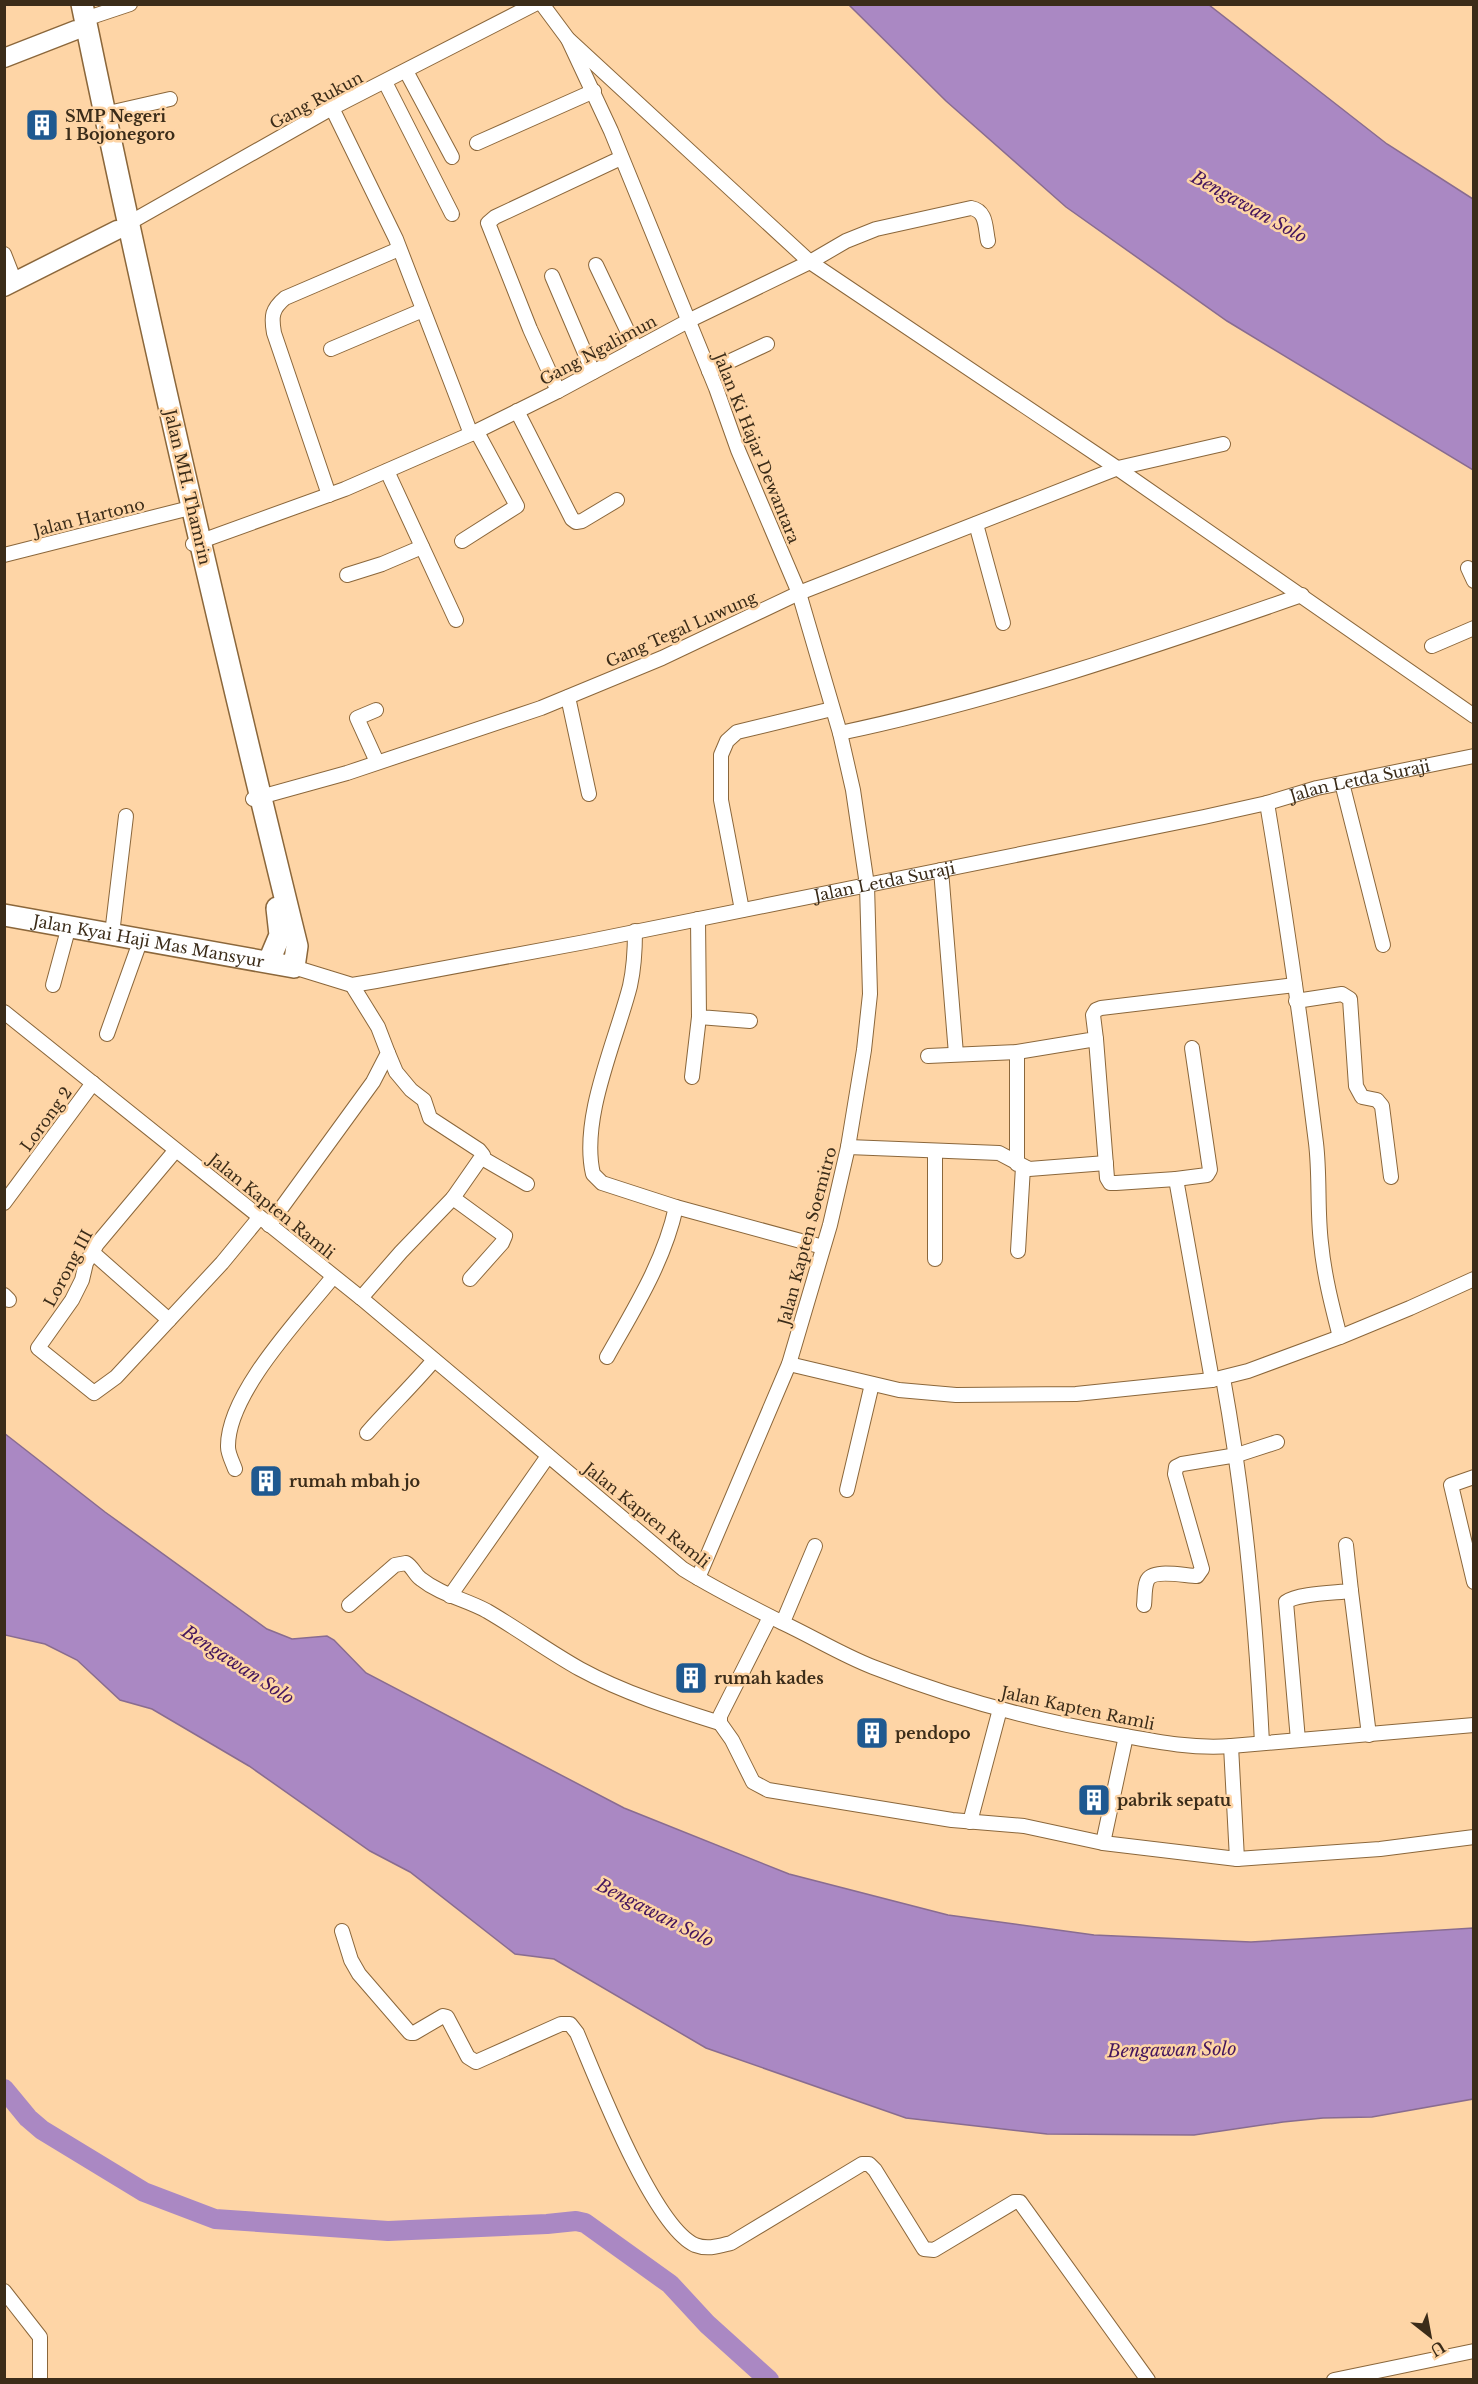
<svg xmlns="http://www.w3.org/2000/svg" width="1478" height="2384" viewBox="0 0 1478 2384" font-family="'Libre Baskerville',serif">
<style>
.water{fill:#aa88c3;stroke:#896c90;stroke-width:1.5}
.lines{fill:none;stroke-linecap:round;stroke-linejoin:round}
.river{stroke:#aa88c3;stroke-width:20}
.minor-casing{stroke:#8b673b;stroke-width:16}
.secondary-casing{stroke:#8b673b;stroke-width:21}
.primary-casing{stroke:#8b673b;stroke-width:24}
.minor{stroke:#fff;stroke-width:14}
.secondary{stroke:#fff;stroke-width:18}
.primary{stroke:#fff;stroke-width:21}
.labels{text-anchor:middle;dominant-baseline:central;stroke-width:5;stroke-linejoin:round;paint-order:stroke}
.street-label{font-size:16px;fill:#3b2c19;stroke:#fed5a6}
.poi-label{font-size:16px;font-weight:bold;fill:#3b2c19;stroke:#fed5a6;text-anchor:start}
.water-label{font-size:18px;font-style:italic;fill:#44165d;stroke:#fed5a6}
</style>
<rect width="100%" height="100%" fill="#fed5a6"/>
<g class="water">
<path d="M849 5H1209L1387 144 1473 199V470L1227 321 1066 207 946 101Z"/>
<path d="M4 1433 105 1512 267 1629 292 1639 327 1636 334 1640 366 1673 624 1808 789 1874 948 1915 1094 1935 1251 1942 1473 1928V2099L1372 2117 1323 2118 1283 2122 1194 2135 1047 2134 906 2118 706 2048 554 1959 515 1954 410 1872 370 1851 249 1766 152 1709 120 1700 77 1660 45 1644 5 1635Z"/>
</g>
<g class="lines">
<path class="river" d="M4 2089 28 2118 42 2130 144 2192 215 2219 388 2231 547 2224 576 2221 585 2223 670 2284 707 2324 769 2380"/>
<g class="minor-casing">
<g id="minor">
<path d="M542 4 568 39 810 262 1114 466 1474 716"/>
<path d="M85 19 130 4"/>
<path d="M568 39 611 131 716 388 738 450 799 593 840 733 853 790 867 885 870 994 864 1050 848 1147 830 1225 789 1364 698 1578"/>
<path d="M406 71 452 157"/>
<path d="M385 82 452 214"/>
<path d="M332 108 396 239 471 434"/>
<path d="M104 114 170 99"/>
<path d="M477 143 594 91"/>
<path d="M122 227 332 108 535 4"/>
<path d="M4 254 15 282"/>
<path d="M596 265 636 349"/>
<path d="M552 276 593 372"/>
<path d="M331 349 423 310"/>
<path d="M709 371 767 344"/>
<path d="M558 391 530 329 488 223 495 217 621 158"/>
<path d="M517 411 572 519 576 522 582 521 617 500"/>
<path d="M387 471 456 620"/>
<path d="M329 495 274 333C271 316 272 309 285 298L399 249"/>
<path d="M976 524 1003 623"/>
<path d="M462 541 517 506 477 432"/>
<path d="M193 544 345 489 471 434 558 391 688 321 810 262 846 241 876 229 971 208C987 211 985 227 988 241"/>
<path d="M4 555 182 510"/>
<path d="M1468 568 1474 581"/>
<path d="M347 575 382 564 422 547"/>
<path d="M1432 646 1474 628"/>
<path d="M568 697 589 794"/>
<path d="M376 710 357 718 377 762"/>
<path d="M840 733C997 700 1150 648 1302 595"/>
<path d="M1342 783 1383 945"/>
<path d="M253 799 347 773 541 708 662 658 799 593 1118 468 1223 444"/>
<path d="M1267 803C1286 916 1302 1029 1316 1143 1320 1176 1317 1210 1321 1243 1324 1275 1332 1306 1340 1337"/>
<path d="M941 870 956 1054"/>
<path d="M742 910 721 800V755L727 741 737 732 832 709"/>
<path d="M698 919 699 1017 750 1021"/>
<path d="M635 931C635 950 634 968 630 986 616 1041 580 1118 593 1174L602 1183 676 1207 823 1247"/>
<path d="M112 934 126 816"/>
<path id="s1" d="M300 969 352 985 376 981 585 942 1204 817 1267 803 1317 788 1474 756"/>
<path d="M53 985 69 926"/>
<path d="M1296 1001 1342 994 1350 999 1356 1086 1362 1097 1377 1100 1382 1106 1391 1177"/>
<path d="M4 1012 361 1298 683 1569C715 1589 749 1606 783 1623 813 1637 842 1655 873 1667 950 1697 1032 1720 1114 1734 1153 1741 1190 1749 1231 1746L1474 1725"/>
<path d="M107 1034 141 939"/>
<path d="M1096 1039 1107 1178 1110 1183H1116L1176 1179 1212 1380"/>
<path d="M1017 1052V1164"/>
<path d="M928 1056 1017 1052 1096 1039 1093 1015 1096 1010 1101 1008 1295 985"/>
<path d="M692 1077 699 1017"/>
<path d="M848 1147 999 1153 1029 1169 1106 1163"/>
<path d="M175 1151 97 1244 86 1263 82 1280 72 1300 38 1348 94 1393 116 1377 222 1263 259 1218"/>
<path d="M935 1152V1259"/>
<path d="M482 1158 527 1184"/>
<path d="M1176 1179 1207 1175 1210 1170 1192 1048"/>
<path d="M453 1198 505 1236 502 1243 470 1279"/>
<path d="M4 1203 93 1083"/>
<path d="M269 1225 373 1082 388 1053 378 1027 352 985"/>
<path d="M1018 1251 1023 1167"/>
<path d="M92 1252 169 1320"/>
<path d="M4 1295 9 1300"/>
<path d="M361 1298 401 1252 453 1198 483 1155 479 1150 430 1118 424 1100 411 1090 396 1072 388 1053"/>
<path d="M607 1357C634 1309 664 1262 676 1207"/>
<path d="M789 1364 899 1390 956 1395 1076 1394 1212 1380 1248 1371 1340 1337 1410 1308 1474 1279"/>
<path d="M1223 1378C1245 1499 1256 1621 1262 1743"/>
<path d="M367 1433C389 1408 413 1385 434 1360"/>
<path d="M235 1469C233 1463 228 1454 228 1447 227 1394 300 1318 333 1277"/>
<path d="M1474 1477 1451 1485 1474 1582"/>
<path d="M847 1490 872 1384"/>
<path d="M1351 1591 1369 1735"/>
<path d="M450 1596 548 1456"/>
<path d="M349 1605 395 1565 406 1563C413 1567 415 1575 421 1579 441 1595 465 1599 487 1611 518 1629 548 1651 580 1669 624 1693 672 1708 720 1723"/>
<path d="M1144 1605C1145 1598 1144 1588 1147 1581 1152 1568 1185 1576 1197 1576L1202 1569 1175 1474 1176 1467 1182 1464 1237 1455 1277 1442"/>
<path d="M770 1617 720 1716V1723L732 1740 753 1782 768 1790 952 1820 1024 1826 1103 1843 1237 1859 1380 1849 1474 1837"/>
<path d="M783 1622 815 1546"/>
<path d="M1298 1740 1286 1602C1298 1593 1335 1593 1351 1591L1346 1545"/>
<path d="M1231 1746 1237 1859"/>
<path d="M970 1822 1000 1709"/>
<path d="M1103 1843 1126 1736"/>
<path d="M342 1931 351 1960 359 1974 410 2033H414L443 2016 447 2017 468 2057 476 2062 561 2024H570L577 2033C596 2078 653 2226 695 2245 708 2250 719 2246 731 2243L862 2164H869L875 2170 924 2249 934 2250 1014 2202H1020L1148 2380"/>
<path d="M4 2291 40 2337V2380"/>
<path d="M1334 2380 1474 2351"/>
</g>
</g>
<g class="secondary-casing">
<g id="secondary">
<path d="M4 58 76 30"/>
<path d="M4 287 117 230"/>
</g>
</g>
<g class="primary-casing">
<g id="primary">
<path id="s2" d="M4 915 294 967 297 946C220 633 147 320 82 4"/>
<path d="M269 961 280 935 277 908"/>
</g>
</g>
<use href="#minor" class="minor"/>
<use href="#secondary" class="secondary"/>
<use href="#primary" class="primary"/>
</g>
<defs>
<g id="building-square" transform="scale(1.725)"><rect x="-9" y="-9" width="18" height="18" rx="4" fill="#1f5990" stroke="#fed5a6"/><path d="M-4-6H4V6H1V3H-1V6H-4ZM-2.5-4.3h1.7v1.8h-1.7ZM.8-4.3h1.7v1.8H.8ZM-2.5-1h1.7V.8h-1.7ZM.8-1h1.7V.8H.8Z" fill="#fff"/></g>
</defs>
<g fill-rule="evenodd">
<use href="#building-square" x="42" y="125"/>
<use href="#building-square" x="266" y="1481"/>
<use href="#building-square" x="691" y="1678"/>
<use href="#building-square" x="872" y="1733"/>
<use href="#building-square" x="1094" y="1800"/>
</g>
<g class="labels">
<g class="street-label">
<text transform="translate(316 100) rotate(-28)">Gang Rukun</text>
<text transform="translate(598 350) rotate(-28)">Gang Ngalimun</text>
<text transform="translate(757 448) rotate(68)">Jalan Ki Hajar Dewantara</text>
<text transform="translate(188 487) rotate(77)">Jalan MH. Thamrin</text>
<text transform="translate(89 517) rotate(-14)">Jalan Hartono</text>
<text transform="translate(681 629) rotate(-24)">Gang Tegal Luwung</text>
<text stroke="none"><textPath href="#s1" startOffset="1083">Jalan Letda Suraji</textPath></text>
<text stroke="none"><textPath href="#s1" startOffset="597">Jalan Letda Suraji</textPath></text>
<text stroke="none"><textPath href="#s2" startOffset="147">Jalan Kyai Haji Mas Mansyur</textPath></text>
<text transform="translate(46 1119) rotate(-54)">Lorong 2</text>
<text transform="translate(272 1206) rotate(39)">Jalan Kapten Ramli</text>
<text transform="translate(807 1236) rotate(-75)">Jalan Kapten Soemitro</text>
<text transform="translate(68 1268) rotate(-62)">Lorong III</text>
<text transform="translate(647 1515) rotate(39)">Jalan Kapten Ramli</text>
<text transform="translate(1078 1708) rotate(12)">Jalan Kapten Ramli</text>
</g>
<g class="poi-label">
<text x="65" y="116">SMP Negeri<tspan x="65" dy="18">1 Bojonegoro</tspan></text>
<text x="289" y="1481">rumah mbah jo</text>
<text x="714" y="1678">rumah kades</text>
<text x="895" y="1733">pendopo</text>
<text x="1117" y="1800">pabrik sepatu</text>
</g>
<g class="water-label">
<text transform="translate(1249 207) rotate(29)">Bengawan Solo</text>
<text transform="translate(238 1665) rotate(33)">Bengawan Solo</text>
<text transform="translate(655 1913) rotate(27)">Bengawan Solo</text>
<text transform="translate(1172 2050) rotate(-1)">Bengawan Solo</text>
</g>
</g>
<rect width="1478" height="2384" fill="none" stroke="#3b2c19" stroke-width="12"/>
<g transform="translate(1430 2336) rotate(149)" stroke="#fed5a6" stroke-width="4.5" paint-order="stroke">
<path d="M0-4.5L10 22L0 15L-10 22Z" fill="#3b2c19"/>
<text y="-9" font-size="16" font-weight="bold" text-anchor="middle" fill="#3b2c19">U</text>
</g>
</svg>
